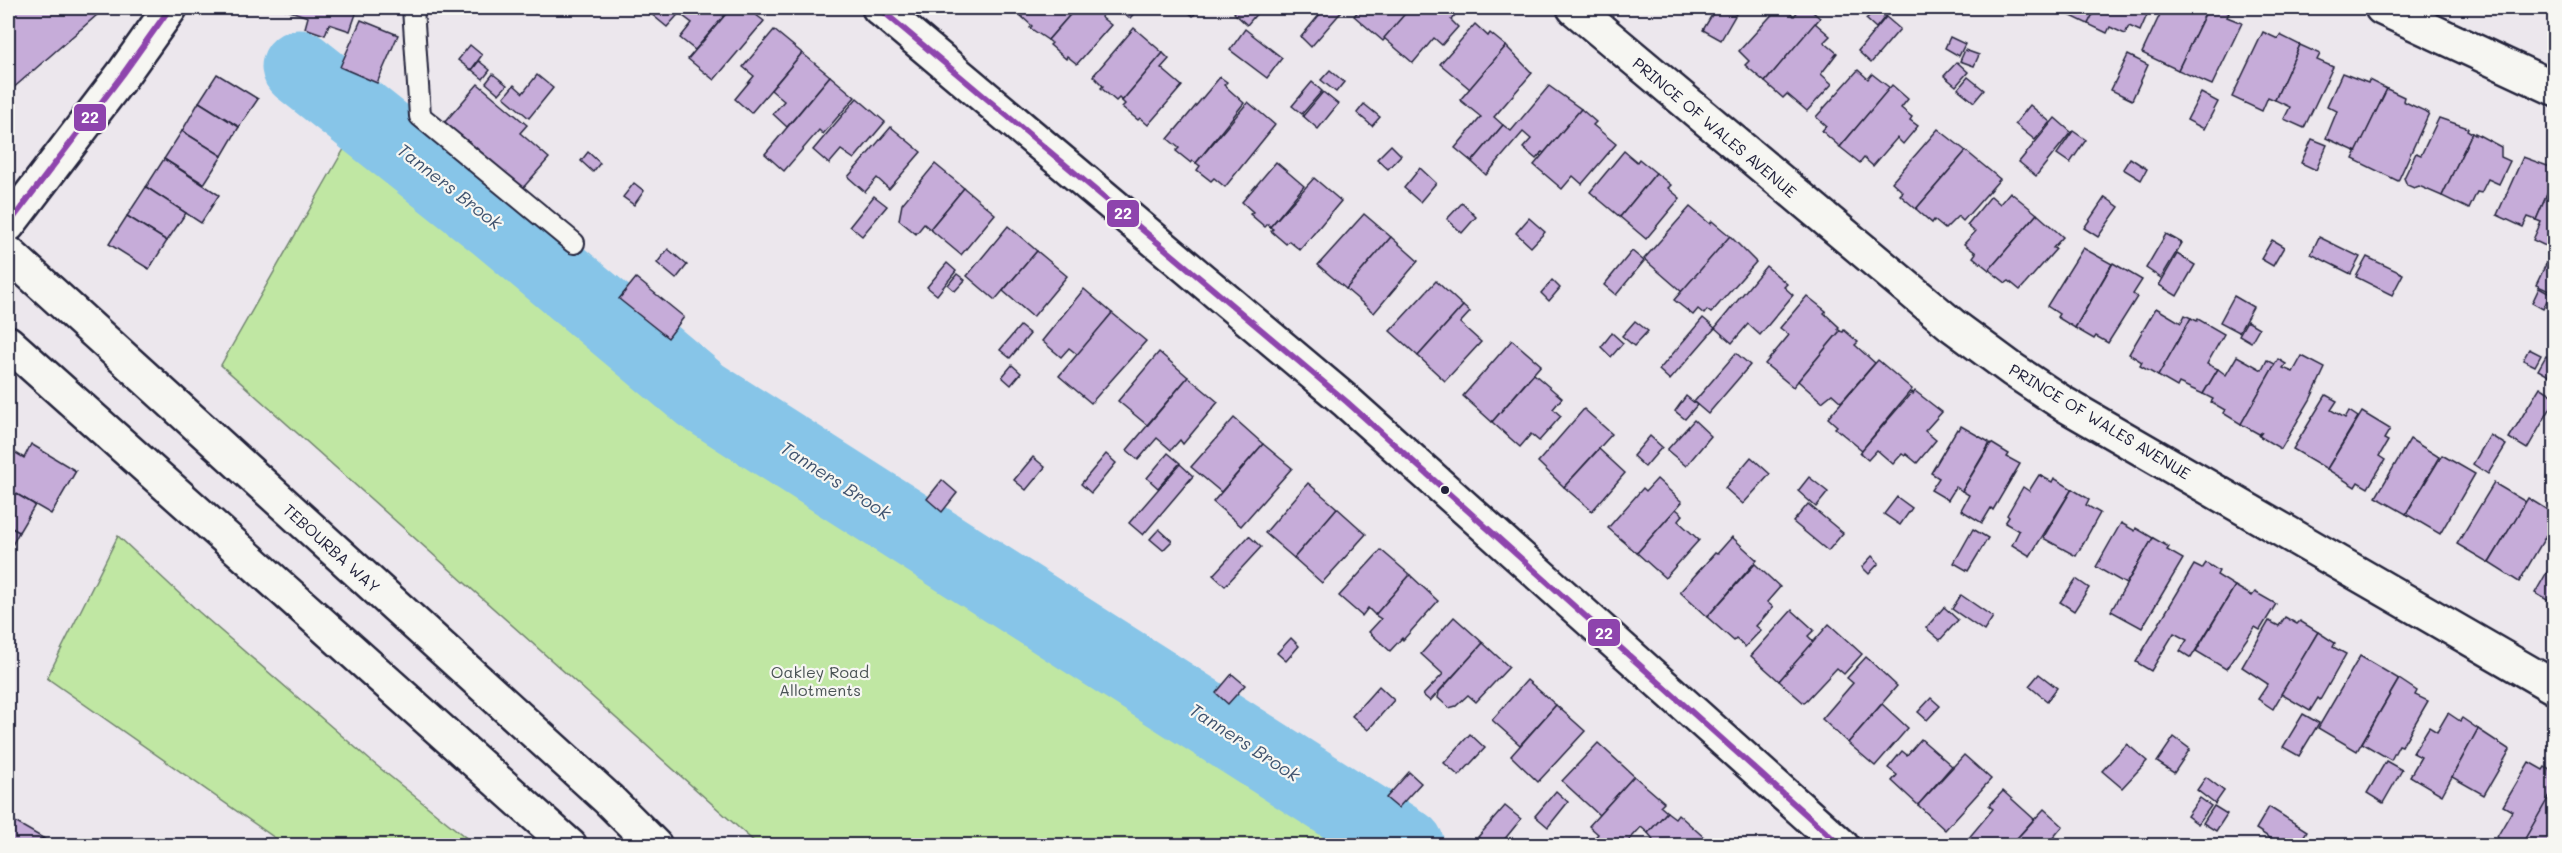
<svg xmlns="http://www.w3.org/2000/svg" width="2562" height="853" viewBox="0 0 2562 853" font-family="Mali,sans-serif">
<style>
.green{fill:#c0e7a3;stroke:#71846f;stroke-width:1.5}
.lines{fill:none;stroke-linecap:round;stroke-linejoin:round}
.river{stroke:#87c5e8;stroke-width:75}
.building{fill:#c6acd9;stroke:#22223b;stroke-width:1.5}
.lane-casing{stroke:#22223b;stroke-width:24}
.street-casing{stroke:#22223b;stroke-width:38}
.primary-casing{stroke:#22223b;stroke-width:38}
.lane{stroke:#f6f6f2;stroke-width:20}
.street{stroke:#f6f6f2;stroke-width:33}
.primary{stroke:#f6f6f2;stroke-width:33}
.bus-1-casing{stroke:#f6f6f2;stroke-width:10}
.bus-1{stroke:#8e44ad;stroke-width:6}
.bus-dot{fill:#22223b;stroke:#f6f6f2;stroke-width:2}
.labels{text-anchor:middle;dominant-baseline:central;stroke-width:4.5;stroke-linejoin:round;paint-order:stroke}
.street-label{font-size:16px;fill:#22223b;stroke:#f6f6f2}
.park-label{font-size:16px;fill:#4a5355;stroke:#f6f6f2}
.water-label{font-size:18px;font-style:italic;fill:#40536f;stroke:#f6f6f2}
.line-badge{stroke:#f6f6f2;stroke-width:2}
.badge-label{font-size:16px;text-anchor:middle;font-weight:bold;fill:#fff}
</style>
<rect width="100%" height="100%" fill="#ece7ed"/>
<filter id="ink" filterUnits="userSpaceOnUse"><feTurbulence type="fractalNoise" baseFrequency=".0167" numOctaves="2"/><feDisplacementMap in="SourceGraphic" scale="12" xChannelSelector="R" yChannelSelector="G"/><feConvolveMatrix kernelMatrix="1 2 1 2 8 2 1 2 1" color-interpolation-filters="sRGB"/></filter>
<g filter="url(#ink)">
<g class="green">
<path d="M352 135 520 264 695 407 1184 717 1377 845H758L221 365Z"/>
<path d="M118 536 199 612 371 761 475 845H285L47 678Z"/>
</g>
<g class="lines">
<path class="river" d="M299 67 496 223 701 395 1407 846"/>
</g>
<g class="building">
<path d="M8 8H105L11 90 8 87Z"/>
<path d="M281 8H358L350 31 329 24 325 35 305 28 308 17Z"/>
<path d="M655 8H684L667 27 650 13Z"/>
<path d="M684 8H731L695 50 680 38 692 23 679 13Z"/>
<path d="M731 8H747L764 21 714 80 688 59Z"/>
<path d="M1028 8H1076L1048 40 1030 28 1032 26 1021 16Z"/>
<path d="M1076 8H1110L1101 17 1111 25 1077 64 1067 56 1066 59 1050 45 1052 43 1048 40Z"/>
<path d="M1120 8H1139L1130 18 1119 9Z"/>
<path d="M1183 8H1200L1193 16Z"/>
<path d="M1238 8H1253L1258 12 1247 25 1234 13Z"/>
<path d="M1325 8H1339L1343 10 1311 47 1301 37Z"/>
<path d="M1361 8H1410L1383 41 1354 16Z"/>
<path d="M1410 8H1455L1459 10 1451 20 1458 27 1442 45 1434 38 1413 63 1384 38Z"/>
<path d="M1716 8H1725L1736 14 1721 40 1703 30Z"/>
<path d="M1778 8H1785L1794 16 1801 8H1808L1820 18 1765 82 1745 65 1749 61 1739 51Z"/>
<path d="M1877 8H1882L1888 13 1876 28 1866 19Z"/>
<path d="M2073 8H2096L2088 24 2069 15Z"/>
<path d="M2096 8H2150L2140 31 2129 26 2125 34 2110 27 2107 33 2088 24Z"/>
<path d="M2163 8H2208L2178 70 2142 53Z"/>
<path d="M2208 8H2219L2229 13 2227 17 2242 23 2212 85 2178 70Z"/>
<path d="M1886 17 1900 29 1871 63 1858 51Z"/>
<path d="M361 20 398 35 377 83 340 67Z"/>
<path d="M1815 23 1830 36 1824 42 1837 53 1821 74 1832 84 1807 111 1787 94 1783 98 1765 82Z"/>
<path d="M1475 24 1488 36 1490 33 1506 46 1470 89 1440 64Z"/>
<path d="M1134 28 1163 53 1122 101 1119 98 1116 101 1101 88 1103 86 1093 76Z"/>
<path d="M1245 29 1282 58 1267 78 1230 50Z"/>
<path d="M774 30 802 53 751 113 735 99 754 76 743 67Z"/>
<path d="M2263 32 2278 39 2280 35 2300 45 2275 100 2268 97 2262 111 2232 97Z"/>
<path d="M1950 37 1965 44 1959 56 1945 48Z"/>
<path d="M470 45 482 55 471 70 458 60Z"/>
<path d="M2300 45 2320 54 2317 60 2333 67 2304 128 2284 119 2290 107 2275 100Z"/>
<path d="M1506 46 1532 73 1494 117 1503 125 1472 162 1455 148 1481 117 1460 100Z"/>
<path d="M1965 50 1979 55 1974 66 1960 61Z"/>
<path d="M802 53 830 76 787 127 773 114 784 101 771 90Z"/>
<path d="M1163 53 1169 59 1161 68 1182 86 1148 125 1140 118 1138 120 1122 107 1125 104 1122 101Z"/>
<path d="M2128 55 2148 65 2132 100 2111 90Z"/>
<path d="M479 61 490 70 483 79 472 70Z"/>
<path d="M1957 62 1968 72 1956 86 1944 76Z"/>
<path d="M1330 70 1344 82 1336 92 1321 80Z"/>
<path d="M1858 70 1868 79 1872 74 1890 88 1840 147 1822 131 1826 126 1816 117Z"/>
<path d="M2342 73 2368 83 2369 80 2387 89 2357 152 2326 138 2337 111 2327 106Z"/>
<path d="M217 74 258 99 239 127 199 102Z"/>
<path d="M493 74 507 85 499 94 486 83Z"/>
<path d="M537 75 553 88 529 118 504 97 514 85 523 93Z"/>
<path d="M830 76 855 97 823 134 819 130 784 171 765 154Z"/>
<path d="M1220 77 1227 82 1224 85 1244 103 1196 163 1193 161 1191 163 1176 151 1179 148 1168 139Z"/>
<path d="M1968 77 1984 90 1974 102 1958 89Z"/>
<path d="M1312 82 1322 91 1302 114 1292 106Z"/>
<path d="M478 84 527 125 520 133 549 158 522 189 444 123Z"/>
<path d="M1892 85 1908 99 1901 108 1912 117 1910 120 1918 126 1903 144 1897 138 1873 166 1864 158 1860 163 1840 147Z"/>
<path d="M1549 86 1581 109 1544 153 1542 152 1536 159 1523 148 1531 139 1523 132 1486 175 1472 162 1503 125 1511 131Z"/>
<path d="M2387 89 2404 97 2403 101 2429 113 2398 181 2353 159Z"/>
<path d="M1323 92 1338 104 1318 129 1303 116Z"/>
<path d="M2201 93 2218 102 2204 129 2187 120Z"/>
<path d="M857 98 885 122 854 159 841 150 829 164 813 150Z"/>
<path d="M199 102 239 127 222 156 182 131Z"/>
<path d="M1248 102 1275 125 1225 187 1214 178 1211 181 1197 170 1200 166 1196 163Z"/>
<path d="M1364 104 1380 117 1372 126 1357 113Z"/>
<path d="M2030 105 2050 122 2035 140 2015 124Z"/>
<path d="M1581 109 1596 122 1593 125 1616 144 1582 184 1573 176 1562 189 1534 165Z"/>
<path d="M2055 118 2071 132 2036 176 2019 162Z"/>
<path d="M2439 118 2468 128 2467 130 2472 133 2442 196 2419 186 2414 188 2407 185 2404 178 2416 153 2421 155Z"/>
<path d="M891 127 921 152 889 189 877 178 865 192 848 177Z"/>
<path d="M1938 129 1966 151 1916 209 1900 195 1903 192 1892 182Z"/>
<path d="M182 131 222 156 204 184 164 159Z"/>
<path d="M2073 131 2086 140 2070 163 2057 154Z"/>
<path d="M2472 133 2475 135V133L2501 147V157L2510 161 2499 184 2488 179 2481 193 2477 192 2469 209 2442 196Z"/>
<path d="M2312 139 2327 145 2316 170 2301 163Z"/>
<path d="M1391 145 1401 155 1388 169 1377 159Z"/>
<path d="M1624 151 1637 162 1639 159 1656 173 1620 217 1590 192Z"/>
<path d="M1966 151 2000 179 1963 221 1958 216 1945 229 1934 220 1932 223 1916 209Z"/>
<path d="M588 152 600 163 593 172 581 161Z"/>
<path d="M2523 157 2553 168 2554 178 2536 220 2528 217 2523 227 2497 215Z"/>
<path d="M2130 158 2147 169 2141 180 2123 169Z"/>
<path d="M164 159 219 195 201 223 146 187Z"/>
<path d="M1276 162 1304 186 1270 227 1268 224 1265 227 1250 214 1253 212 1242 202Z"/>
<path d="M935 164 964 188 930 229 924 224 916 234 899 220 902 204Z"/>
<path d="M1420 168 1436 183 1420 202 1404 188Z"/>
<path d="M1656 173 1671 185 1668 188 1680 198 1646 239 1620 217Z"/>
<path d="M1314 178 1341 201 1300 250 1289 241 1286 244 1271 231 1273 229 1270 227Z"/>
<path d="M2554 178V250L2533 240 2541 222 2536 220Z"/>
<path d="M634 183 644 191 634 205 623 197Z"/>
<path d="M146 187 186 213 167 241 127 216Z"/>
<path d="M964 188 995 214 961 255 930 229Z"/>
<path d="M2010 192 2037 214 1989 270 1973 257 1976 253 1964 244 1975 232 1967 225 1991 196 2000 204Z"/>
<path d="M874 196 887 206 862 236 850 226Z"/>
<path d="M2105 197 2119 207 2098 237 2084 228Z"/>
<path d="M1462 203 1476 217 1462 233 1447 219Z"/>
<path d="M1690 207 1710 224 1712 221 1730 236 1682 292 1644 259Z"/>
<path d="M1364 214 1391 237 1346 289 1318 265Z"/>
<path d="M2037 214 2063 237 2053 248 2056 249 2020 290 2009 281 2006 283 1989 270Z"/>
<path d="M127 216 167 241 149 269 109 244Z"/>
<path d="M1529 218 1545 232 1531 247 1516 233Z"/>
<path d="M1008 226 1037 251 995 300 967 276Z"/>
<path d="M2166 234 2182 243 2161 278 2146 268Z"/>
<path d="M1730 236 1756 262 1711 313 1707 310 1704 314 1698 309 1693 315 1674 300Z"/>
<path d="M1391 237 1418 261 1374 313 1346 289Z"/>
<path d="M2319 237 2360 257 2351 274 2311 254Z"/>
<path d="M2272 240 2284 247 2273 266 2261 259Z"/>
<path d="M2083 248 2112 264 2075 328 2057 317 2059 314 2047 306Z"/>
<path d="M668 249 687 265 676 279 657 263Z"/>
<path d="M1037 251 1067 276 1033 317 1003 291Z"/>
<path d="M1632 251 1644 261 1616 295 1604 285Z"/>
<path d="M2177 254 2195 265 2177 296 2159 285Z"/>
<path d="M2367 257 2403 274 2392 295 2356 277Z"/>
<path d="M2549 258 2554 261V285L2551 292 2536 285Z"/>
<path d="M947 263 956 271 937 295 927 287Z"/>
<path d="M2113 263 2142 280 2133 294 2137 297 2108 343 2096 336 2094 339 2075 328Z"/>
<path d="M1766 266 1787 284 1784 287 1793 295 1760 335 1748 324 1732 343 1715 328Z"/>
<path d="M957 274 965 280 955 291 948 285Z"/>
<path d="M636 278 684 317 668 338 619 299Z"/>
<path d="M1552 280 1560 288 1549 301 1541 293Z"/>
<path d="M1436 281 1463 306 1418 356 1390 331Z"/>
<path d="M2539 288 2550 294 2543 309 2532 303Z"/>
<path d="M1084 289 1112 313 1078 355 1069 348 1061 357 1042 341Z"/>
<path d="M1807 296 1826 311 1824 313 1839 327 1838 329 1840 331 1793 387 1765 364 1789 335 1780 328Z"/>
<path d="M2234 296 2253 307 2239 332 2220 322Z"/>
<path d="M1463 306 1470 312 1460 323 1481 342 1445 381 1418 356Z"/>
<path d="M2156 308 2181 323 2185 315 2191 318 2158 376 2140 366 2142 362 2129 354Z"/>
<path d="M1112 313 1146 341 1091 403 1059 376Z"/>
<path d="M1703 318 1715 328 1670 380 1659 370Z"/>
<path d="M2191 318 2197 321 2198 319 2224 334 2207 364 2218 369 2203 394 2179 383 2177 387 2158 376Z"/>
<path d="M1635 321 1648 331 1634 346 1622 336Z"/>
<path d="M2247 321 2259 328 2251 342 2239 335Z"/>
<path d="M1020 326 1030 334 1010 358 1000 350Z"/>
<path d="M1844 330 1858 342 1855 345 1875 363 1841 402 1832 394 1822 402 1798 381 1840 331 1843 332Z"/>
<path d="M1612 333 1623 343 1611 357 1601 347Z"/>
<path d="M1512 340 1541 365 1492 422 1463 396Z"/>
<path d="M2529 349 2541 355 2535 366 2523 360Z"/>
<path d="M1159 352 1188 377 1147 425 1118 401Z"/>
<path d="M1736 353 1750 365 1708 414 1694 402Z"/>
<path d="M2237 356 2262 370 2267 360 2275 364 2241 424 2223 413 2225 410 2211 402 2213 399 2203 394 2218 369 2226 375Z"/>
<path d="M2302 356 2325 368 2310 400 2281 449 2259 436 2262 432 2259 434 2241 424 2278 359 2286 364 2283 368 2293 372Z"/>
<path d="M2546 356 2554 361V379L2538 370Z"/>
<path d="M1878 360 1912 389 1862 450 1835 428 1837 426 1828 418Z"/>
<path d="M1012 365 1021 373 1011 385 1002 377Z"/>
<path d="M1534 374 1562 398 1553 409 1561 416 1539 441 1531 434 1520 447 1492 422Z"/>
<path d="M1188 377 1218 402 1183 444 1180 440 1171 450 1157 438 1138 460 1127 450Z"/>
<path d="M2540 387 2554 396V402L2527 449 2509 438Z"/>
<path d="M1915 391 1942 412 1925 431 1936 440 1917 463 1906 454 1905 456 1902 454 1893 464 1877 450 1868 460 1860 453 1862 450 1912 392 1913 394Z"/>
<path d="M2326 395 2337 401 2331 410 2345 418 2349 411 2358 417 2327 469 2293 449Z"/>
<path d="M1686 396 1697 405 1685 419 1675 411Z"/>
<path d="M1584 409 1612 434 1564 487 1538 462Z"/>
<path d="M2362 412 2390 429 2384 439 2388 441 2379 456 2385 460 2368 488 2358 482 2355 487 2327 469Z"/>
<path d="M1234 418 1263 444 1221 492 1191 467Z"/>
<path d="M1694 420 1711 436 1686 466 1667 450Z"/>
<path d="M1961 426 1989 442V445L1962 491 1956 487 1948 500 1931 490 1939 478 1931 473 1957 429 1959 430Z"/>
<path d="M2490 435 2506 445 2488 474 2473 464Z"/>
<path d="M1650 436 1662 447 1645 467 1633 456Z"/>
<path d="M2410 439 2439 457 2406 514 2376 497Z"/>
<path d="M1991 443 2009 454 2007 457 2020 464 1993 510 1991 508 1982 523 1961 510 1969 495 1962 491Z"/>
<path d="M31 444 76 471 51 514 8 489V457L11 450 24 458Z"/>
<path d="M1263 444 1292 468 1241 526 1213 502Z"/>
<path d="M1599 449 1625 473 1592 511 1564 487Z"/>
<path d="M1168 453 1180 463 1158 488 1147 478Z"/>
<path d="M1106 454 1116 463 1091 493 1081 484Z"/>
<path d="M2442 455 2475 474 2440 534 2406 514Z"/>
<path d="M1033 457 1045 467 1026 490 1014 480Z"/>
<path d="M1751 457 1770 474 1743 504 1725 488Z"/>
<path d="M1180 464 1193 476 1143 535 1129 523Z"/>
<path d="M2039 475 2052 482 2054 478 2072 489 2030 556 2012 545 2019 531 2005 523 2009 517 2007 515 2023 487 2029 491Z"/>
<path d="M1809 477 1828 492 1816 507 1798 491Z"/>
<path d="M1657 479 1682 502 1637 553 1608 528 1643 488 1646 491Z"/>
<path d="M942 480 957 493 942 512 927 499Z"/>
<path d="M1308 483 1337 508 1294 558 1265 533Z"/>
<path d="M2494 483 2526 502 2489 563 2457 544Z"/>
<path d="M8 489 35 505 19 532 8 526Z"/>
<path d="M2072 489 2089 499 2086 505 2100 513 2076 556 2043 538Z"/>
<path d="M1897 497 1912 508 1900 525 1884 514Z"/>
<path d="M2528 498 2554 514V522L2519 582 2489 563Z"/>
<path d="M1808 504 1843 533 1828 551 1793 522Z"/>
<path d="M1337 508 1366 534 1322 583 1294 558Z"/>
<path d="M1676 509 1683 515 1678 521 1699 540 1665 578 1637 553Z"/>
<path d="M2121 523 2135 531 2136 528 2153 538 2126 584 2096 567Z"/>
<path d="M8 526 19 532 8 553Z"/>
<path d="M1159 529 1172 541 1163 550 1150 539Z"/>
<path d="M1973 529 1988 538 1968 571 1954 563Z"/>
<path d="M1249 536 1261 547 1225 586 1213 575Z"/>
<path d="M1732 537 1757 560 1707 617 1680 592 1715 553 1717 554Z"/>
<path d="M2153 538 2169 547 2167 550 2183 559 2142 628 2111 611Z"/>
<path d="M1381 550 1410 575 1375 615 1368 608 1362 616 1339 596Z"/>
<path d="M1872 556 1879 563 1869 574 1862 567Z"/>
<path d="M2554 560V604L2535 593Z"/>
<path d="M2206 563 2219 571 2217 575 2235 586 2191 658 2180 651 2187 640 2174 633 2151 671 2136 662 2194 565 2202 569Z"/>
<path d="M1755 564 1780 587 1767 602 1773 607 1756 626 1761 630 1745 647 1736 639 1734 641 1707 617Z"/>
<path d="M1410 575 1438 601 1403 640 1402 638 1390 651 1369 632 1381 619 1375 615Z"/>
<path d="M2076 579 2089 588 2074 611 2060 602Z"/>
<path d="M2235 586 2252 596 2255 592 2276 604 2260 630 2255 627 2226 669 2196 651Z"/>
<path d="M1961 595 1993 617 1984 631 1952 609Z"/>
<path d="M1944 607 1958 620 1940 640 1926 628Z"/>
<path d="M1792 610 1814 630 1808 636 1814 642 1779 681 1751 656Z"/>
<path d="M1454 617 1483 643 1430 701 1423 695 1443 674 1421 654Z"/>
<path d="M2285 617 2297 624 2300 621 2318 632 2273 709 2258 699 2268 684 2242 667 2269 621 2279 626Z"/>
<path d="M1829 624 1862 654 1844 674 1837 668 1804 703 1779 681Z"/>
<path d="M2318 632 2335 643 2333 647 2346 654 2320 700 2318 698 2310 711 2281 694Z"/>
<path d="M1291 638 1299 646 1286 661 1277 653Z"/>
<path d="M1483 643 1509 667 1476 702 1468 695 1456 706 1449 708 1438 698 1439 692Z"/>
<path d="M2360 656 2399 679 2357 751 2318 728Z"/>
<path d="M1866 657 1897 686 1848 743 1822 719 1853 683 1847 678Z"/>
<path d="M1232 674 1245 685 1228 704 1216 693Z"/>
<path d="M2039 674 2057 688 2047 701 2029 686Z"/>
<path d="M2399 679 2417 691 2415 695 2428 701 2402 746 2399 745 2391 760 2362 743Z"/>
<path d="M1527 680 1556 705 1520 745 1492 720Z"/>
<path d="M1379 686 1394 700 1368 730 1352 716Z"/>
<path d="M1931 698 1940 706 1927 720 1918 712Z"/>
<path d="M1882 704 1908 728 1875 766 1848 743Z"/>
<path d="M1556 705 1585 731 1538 782 1511 756Z"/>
<path d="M2448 713 2460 721 2462 718 2478 729 2442 795 2410 776 2421 757 2413 753 2429 727 2437 732Z"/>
<path d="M2303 714 2319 723 2299 756 2283 747Z"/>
<path d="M2478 729 2510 750 2484 795 2452 777Z"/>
<path d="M1470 734 1485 748 1459 776 1444 763Z"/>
<path d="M2174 737 2190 749 2174 773 2157 762Z"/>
<path d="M1921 739 1952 766 1918 805 1892 781 1897 775 1888 768 1902 751 1907 755Z"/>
<path d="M1598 743 1634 776 1599 815 1562 781Z"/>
<path d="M2127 744 2147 761 2122 788 2102 771Z"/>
<path d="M1964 755 1991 779 1945 830 1918 805Z"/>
<path d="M2386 761 2402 770 2383 803 2367 793Z"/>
<path d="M2529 762 2543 770 2545 767 2554 773V789L2521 846H2510L2497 837 2512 811 2503 806Z"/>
<path d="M1409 772 1421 783 1398 808 1386 798Z"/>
<path d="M1634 776 1664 802 1660 806 1667 812 1648 833 1641 827 1624 846H1587L1598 834 1589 826Z"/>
<path d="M2206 777 2224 791 2215 804 2197 790Z"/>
<path d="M2554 788V846H2524L2522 844Z"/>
<path d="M1556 791 1568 802 1548 827 1535 816Z"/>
<path d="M2003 791 2034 819 2010 846H1962L1993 809 1989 806Z"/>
<path d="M2200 798 2211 806 2198 824 2187 816Z"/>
<path d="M1505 806 1521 819 1499 846H1488L1478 837Z"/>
<path d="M2214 806 2227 814 2216 831 2203 823Z"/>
<path d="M2269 807 2307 831 2298 846H2282L2256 829Z"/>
<path d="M2044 809 2063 826 2046 846H2010Z"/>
<path d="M1667 812 1675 818 1678 814 1707 840 1702 846H1647L1653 839 1648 833Z"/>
<path d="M8 818 43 838 38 846H8Z"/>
<path d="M43 838 55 846H38Z"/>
</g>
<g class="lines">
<g class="lane-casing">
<path id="lane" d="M413 8 420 116 574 243"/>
</g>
<g class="street-casing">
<g id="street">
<path d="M879 8 1347 402 1842 846"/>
<path d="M1574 8 1952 325 2013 370 2064 404 2554 687"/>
<path d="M2382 8 2554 88"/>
<path d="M8 225 123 74 170 8"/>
</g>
</g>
<g class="primary-casing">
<g id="primary">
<path d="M8 253 608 799 655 846"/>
<path d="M8 343 570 846"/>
</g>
</g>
<use href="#lane" class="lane"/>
<use href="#street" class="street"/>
<use href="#primary" class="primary"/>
<g class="bus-1-casing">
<g id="bus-1">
<path d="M879 8 1347 402 1841 846"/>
<path d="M8 225 123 74 170 8"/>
</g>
</g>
<use href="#bus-1" class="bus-1"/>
</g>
</g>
<circle class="bus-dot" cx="1445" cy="490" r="5"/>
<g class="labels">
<g class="street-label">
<text transform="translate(1715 127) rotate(40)">PRINCE OF WALES AVENUE</text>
<text transform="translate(2100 421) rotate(31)">PRINCE OF WALES AVENUE</text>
<text transform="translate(332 548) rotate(42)">TEBOURBA WAY</text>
</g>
<g class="park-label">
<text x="820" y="671">Oakley Road<tspan x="820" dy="18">Allotments</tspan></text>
</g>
<g class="water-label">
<text transform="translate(450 186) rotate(38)">Tanners Brook</text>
<text transform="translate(836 480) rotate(33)">Tanners Brook</text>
<text transform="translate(1245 742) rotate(33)">Tanners Brook</text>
</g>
</g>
<g class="line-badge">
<rect x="73" y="103" width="34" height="29" rx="6" fill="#8e44ad"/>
<rect x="1106" y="199" width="34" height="29" rx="6" fill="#8e44ad"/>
<rect x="1587" y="618" width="34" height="29" rx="6" fill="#8e44ad"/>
</g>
<g class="badge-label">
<text x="90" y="123">22</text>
<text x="1123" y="219">22</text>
<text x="1604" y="639">22</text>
</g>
<rect width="2562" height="853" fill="none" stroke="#f6f6f2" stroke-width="30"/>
<rect x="15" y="15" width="2532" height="823" fill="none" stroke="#22223b" stroke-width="2" filter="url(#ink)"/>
</svg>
